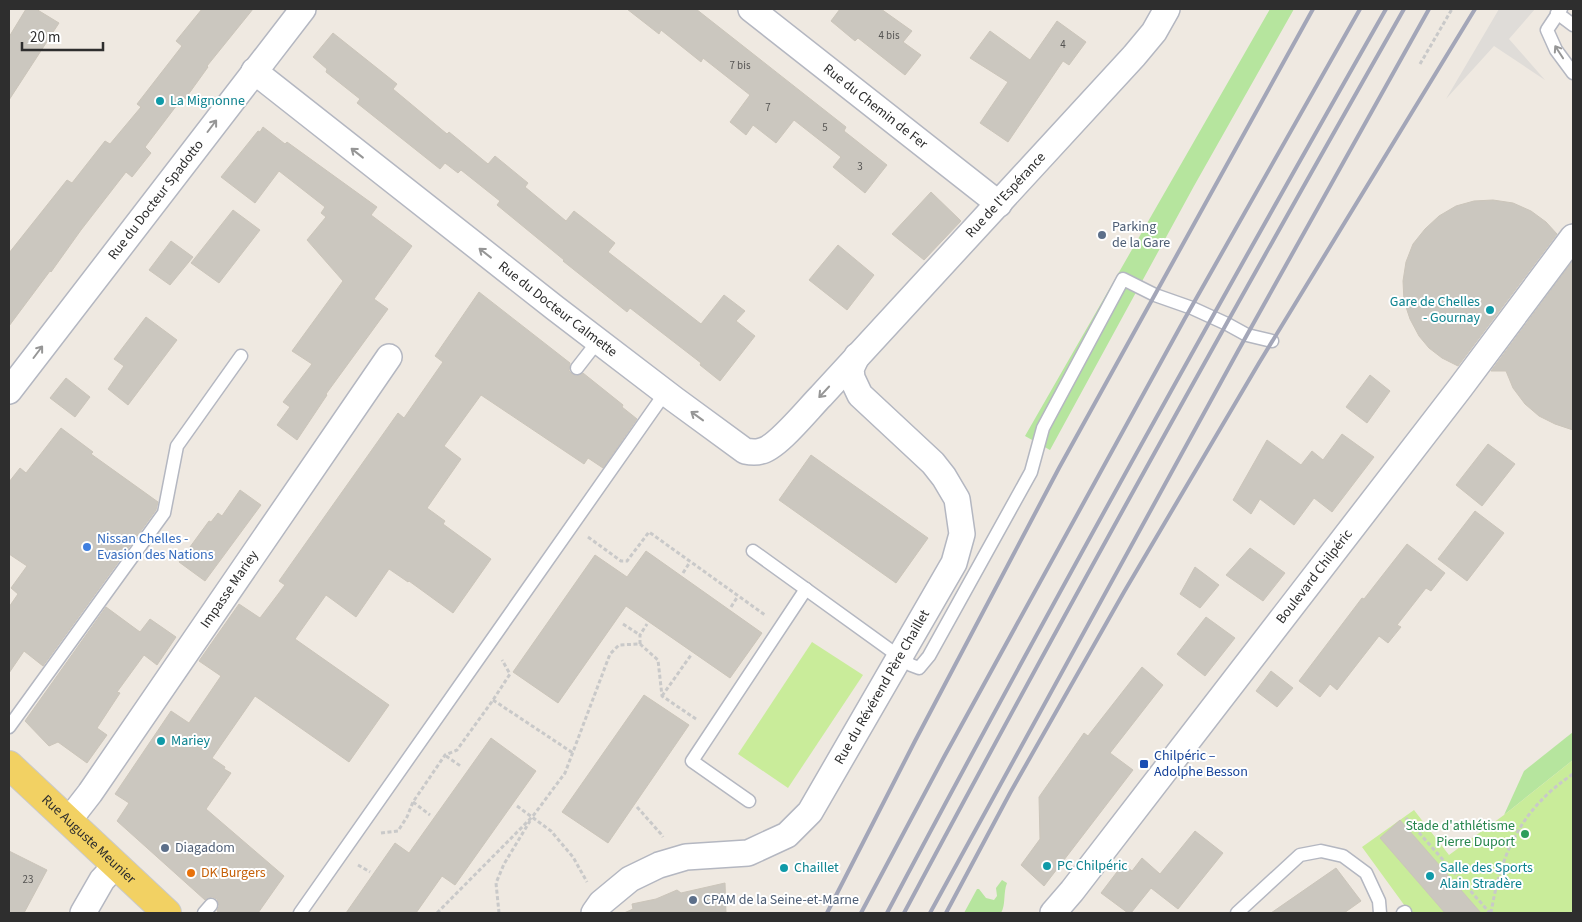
<svg xmlns="http://www.w3.org/2000/svg" width="1582" height="922" viewBox="0 0 1582 922" font-family="'Source Sans 3',sans-serif">
<style>
.green{fill:#b6e59e}
.pitch{fill:#c9ec9a}
.plaza{fill:#dfdcd8}
.building{fill:#cbc7bf;stroke:#cbc5ba}
.lines{fill:none;stroke-linecap:round;stroke-linejoin:round}
.service-casing{stroke:#b4b7c1;stroke-width:15}
.minor-casing{stroke:#b4b7c1;stroke-width:28}
.primary-casing{stroke:#c9c9c9;stroke-width:30}
.path{stroke:#c9c9c9;stroke-width:3;stroke-dasharray:4 2.5;stroke-linecap:butt}
.service{stroke:#fff;stroke-width:12}
.minor{stroke:#fff;stroke-width:25}
.primary{stroke:#f2d163;stroke-width:28}
.rail{stroke:#a3a6b8;stroke-width:4}
.oneway{stroke:#969696}
.culture-dot{fill:#0f9aa8;stroke:#fff;stroke-width:2}
.service-dot{fill:#5c6f8a;stroke:#fff;stroke-width:2}
.shop-dot{fill:#3f7fe0;stroke:#fff;stroke-width:2}
.transit-dot{fill:#1a4fb4;stroke:#fff;stroke-width:2}
.leisure-dot{fill:#2e9e5b;stroke:#fff;stroke-width:2}
.food-dot{fill:#e8710a;stroke:#fff;stroke-width:2}
.labels{text-anchor:middle;dominant-baseline:central;stroke-width:4;stroke-linejoin:round;paint-order:stroke}
.number-label{font-size:11px;fill:#555452}
.culture-label{font-size:14px;fill:#0d838f;stroke:#fff;text-anchor:start}
.street-label{font-size:14px;fill:#2e2e2e;stroke:#fff}
.service-label{font-size:14px;fill:#4e5e75;stroke:#fff;text-anchor:start}
.shop-label{font-size:14px;fill:#366cbe;stroke:#fff;text-anchor:start}
.transit-label{font-size:14px;fill:#164399;stroke:#fff;text-anchor:start}
.leisure-label{font-size:14px;fill:#27864d;stroke:#fff;text-anchor:end}
.food-label{font-size:14px;fill:#c56008;stroke:#fff;text-anchor:start}
</style>
<rect width="100%" height="100%" fill="#efe9e1"/>
<g class="green">
<path d="M1270 9H1294L1194 186 1050 450 1025 436Z"/>
<path d="M1573 732V760L1504 815 1524 771Z"/>
<path d="M1002 880 1007 883C1003 893 1006 905 1001 913H964L977 889H979L986 898 994 900 997 896 996 888Z"/>
</g>
<g class="pitch">
<path d="M812 642 863 675 788 788 738 754Z"/>
<path d="M1573 760V913H1410L1362 847 1414 810 1449 855 1504 815Z"/>
</g>
<path class="plaza" d="M1499 9H1535L1509 39 1545 80 1494 46 1446 99Z"/>
<g class="building">
<path d="M26 9H36L59 23 9 100V37Z"/>
<path d="M202 9H253L207 66 208 67 185 99 183 97 145 147 151 153 132 177 126 172 81 230 51 272 50 271 9 326V253L67 180 72 183 105 141 110 144 141 107 137 104 182 46 176 41Z"/>
<path d="M627 9H696L846 127 844 131 887 165 865 193 833 167 841 157 794 120 776 143 753 125 746 135 730 122 750 95 703 58 701 62 661 30 659 34Z"/>
<path d="M840 9H881L912 31 903 42 921 55 905 75 858 38 855 41 831 21Z"/>
<path d="M1057 21 1086 42 1069 65 1063 61 1008 142 980 123 1008 82 970 58 990 31 1030 60Z"/>
<path d="M333 33 397 84 393 89 447 134 449 132 488 164 495 156 528 183 525 187 566 221 574 211 615 243 608 252 701 324 724 295 745 311 736 321 755 336 720 381 700 365 701 363 630 308 627 312 563 261 564 260 497 205 500 201 461 170 458 173 445 163 440 169 357 103 360 99 326 72 327 69 313 57Z"/>
<path d="M263 127 285 144 287 142 377 207 371 215 412 246 374 299 388 309 326 394 327 395 297 440 277 425 290 407 283 402 312 364 292 351 343 281 307 240 326 217 321 213 325 207 279 171 255 203 221 177 258 131 260 132Z"/>
<path d="M931 192 961 221 924 260 892 234Z"/>
<path d="M1493 200 1513 203 1531 211 1546 222 1557 234 1458 366 1442 358 1429 348 1419 336 1410 319 1404 301 1403 281 1406 262 1413 244 1425 229 1439 216 1456 206 1474 201Z"/>
<path d="M233 210 260 230 219 283 191 263Z"/>
<path d="M171 241 193 257 170 285 149 270Z"/>
<path d="M838 245 874 275 847 310 809 280Z"/>
<path d="M1572 262 1573 263V430L1555 424 1539 416 1525 404 1513 388 1506 371H1491Z"/>
<path d="M479 292 570 363 569 371 572 374 576 376 583 373 623 405 622 407 637 419 603 468 588 458 584 464 481 395 444 446 461 459 427 508 445 521 443 524 491 559 453 613 409 581 408 582 389 569 356 617 326 595 295 639 389 705 349 762 255 696 212 758 225 767 224 769 231 773 206 809 284 876 258 913H220L217 911 219 906 217 899 212 897 205 900 117 821 129 803 115 794 171 711 189 723 221 676 199 661 239 604 260 618 285 585 279 581 398 413 404 418 443 362 435 356Z"/>
<path d="M146 317 177 340 128 405 108 389 124 366 114 359Z"/>
<path d="M1370 375 1390 391 1367 423 1346 407Z"/>
<path d="M66 378 90 397 75 417 50 398Z"/>
<path d="M61 428 93 452 91 454 158 502 156 510 43 666 24 651 9 673V607L18 594 11 588 27 566 9 554V482L20 468 26 473Z"/>
<path d="M1342 434 1374 457 1332 512 1314 498 1294 525 1260 499 1251 514 1233 500 1267 440 1301 465 1312 451 1323 460Z"/>
<path d="M1488 444 1515 464 1482 506 1456 485Z"/>
<path d="M811 455 928 538 896 583 779 500Z"/>
<path d="M240 490 261 505 205 581 179 562 209 521 211 522 218 513 222 516Z"/>
<path d="M1475 511 1504 533 1467 581 1438 559Z"/>
<path d="M1407 544 1445 573 1431 591 1426 588 1397 625 1401 627 1388 643 1379 636 1337 690 1330 684 1320 697 1299 681 1362 598 1364 599Z"/>
<path d="M1250 548 1285 573 1263 601 1226 575Z"/>
<path d="M646 551 762 633 730 678 626 606 558 703 513 672 595 555 627 577Z"/>
<path d="M1195 567 1219 585 1200 608 1180 594Z"/>
<path d="M106 607 140 632 150 619 176 637 157 665 144 655 117 692 120 693 97 728 107 735 87 763 58 742 49 746 25 721Z"/>
<path d="M1206 617 1235 638 1205 676 1177 654Z"/>
<path d="M1142 667 1163 685 1110 753 1133 770 1044 886 1021 865 1040 839 1039 797 1084 733 1088 736Z"/>
<path d="M1271 671 1293 688 1277 707 1256 691Z"/>
<path d="M644 695 689 725 608 843 562 812Z"/>
<path d="M491 738 536 771 455 885 442 876 416 913H346L395 843 409 853Z"/>
<path d="M1400 820 1481 913H1445L1380 838Z"/>
<path d="M1195 831 1223 853 1178 909 1151 888 1131 913H1128L1101 893 1123 864 1132 871 1142 858 1160 874Z"/>
<path d="M9 851 47 870 24 913H9Z"/>
<path d="M1336 868 1361 901 1344 913H1271Z"/>
<path d="M725 883 726 913H624L633 909 632 904 656 899 677 890 681 893Z"/>
</g>
<g class="lines">
<g class="service-casing">
<g id="service">
<path d="M1561 9 1547 30 1556 50 1573 73"/>
<path d="M1557 13 1573 25"/>
<path d="M577 368 598 341"/>
<path d="M753 551 911 665 919 668 929 656 1031 472 1043 428 1123 279 1155 295 1192 308 1227 324 1247 335 1272 341"/>
<path d="M9 727 164 513 177 446 241 356"/>
<path d="M749 801 692 761 806 589"/>
<path d="M204 913 211 905"/>
<path d="M300 913 665 393"/>
<path d="M1237 913 1300 855 1321 851 1343 856 1366 873 1379 901 1380 913"/>
<path d="M1403 913 1405 912"/>
</g>
</g>
<g class="minor-casing">
<g id="minor">
<path id="s1" d="M751 9 999 204"/>
<path id="s2" d="M254 71 555 308 674 399 745 451C750 452 755 453 761 451 777 448 808 409 821 396L1134 56 1154 32 1167 9"/>
<path id="s3" d="M9 391 303 9"/>
<path id="s4" d="M69 820 90 793 389 357"/>
<path d="M83 913 102 880 116 865"/>
<path id="s5" d="M594 913 601 903 630 879 659 865 686 857 748 853 787 835 810 812 954 563 962 534 957 499 944 477 933 463 860 395 852 378 851 369 857 356"/>
<path id="s6" d="M1053 913 1072 891 1460 388 1573 237"/>
</g>
</g>
<g class="primary-casing">
<g id="primary">
<path id="s7" d="M9 765 167 913"/>
</g>
</g>
<g class="path">
<path d="M1420 64 1452 9"/>
<path d="M588 537 621 561H627L649 532 765 615"/>
<path d="M683 573 690 562"/>
<path d="M731 607 738 596"/>
<path d="M623 624 640 635"/>
<path d="M640 644V635L647 624"/>
<path d="M662 696 691 655"/>
<path d="M493 700 573 753"/>
<path d="M446 756 462 767"/>
<path d="M413 802 430 815"/>
<path d="M517 806 551 831 573 857 587 882"/>
<path d="M637 807 661 834 663 837"/>
<path d="M1406 818 1490 913"/>
<path d="M381 833 398 831 407 817 413 802 445 755 457 750 493 700 510 674 502 660"/>
<path d="M358 865 370 872"/>
<path d="M437 913 533 816 565 773 610 654 619 645 640 644 658 660 662 696 696 719"/>
<path d="M499 913 496 883 504 864 530 821"/>
<path d="M1491 913C1501 853 1521 809 1573 774"/>
</g>
<use href="#service" class="service"/>
<use href="#minor" class="minor"/>
<use href="#primary" class="primary"/>
<g class="rail">
<path d="M827 913 915 741 1059 468 1313 9"/>
<path d="M861 913 944 757 1184 320 1360 9"/>
<path d="M887 913C1048 609 1216 308 1386 9"/>
<path d="M904 913C1066 609 1234 308 1404 9"/>
<path d="M930 913 1238 351 1429 9"/>
<path d="M946 913 1010 793 1124 592 1259 363 1475 9"/>
</g>
</g>
<defs><path id="oneway-shaft" d="M-6 0H5M1.5-3L5.5 0L1.5 3" fill="none" stroke-width="1.6" stroke-linecap="round" stroke-linejoin="round" transform="scale(1.25)"/></defs>
<g class="oneway">
<use href="#oneway-shaft" transform="translate(1559 52) rotate(-123)"/>
<use href="#oneway-shaft" transform="translate(212 126) rotate(-53)"/>
<use href="#oneway-shaft" transform="translate(357 153) rotate(-142)"/>
<use href="#oneway-shaft" transform="translate(485 253) rotate(-142)"/>
<use href="#oneway-shaft" transform="translate(38 352) rotate(-53)"/>
<use href="#oneway-shaft" transform="translate(824 392) rotate(133)"/>
<use href="#oneway-shaft" transform="translate(697 416) rotate(-144)"/>
</g>
<g class="culture-dot">
<circle cx="160" cy="101" r="5"/>
<circle cx="1490" cy="310" r="5"/>
<circle cx="161" cy="741" r="5"/>
<circle cx="1047" cy="866" r="5"/>
<circle cx="784" cy="868" r="5"/>
<circle cx="1430" cy="876" r="5"/>
</g>
<g class="service-dot">
<circle cx="1102" cy="235" r="5"/>
<circle cx="165" cy="848" r="5"/>
<circle cx="693" cy="900" r="5"/>
</g>
<circle class="shop-dot" cx="87" cy="547" r="5"/>
<rect class="transit-dot" x="1139" y="759" width="10" height="10" rx="2.5"/>
<circle class="leisure-dot" cx="1525" cy="834" r="5"/>
<circle class="food-dot" cx="191" cy="873" r="5"/>
<g class="labels">
<g class="number-label">
<text x="889" y="35">4 bis</text>
<text x="1063" y="44">4</text>
<text x="740" y="65">7 bis</text>
<text x="768" y="107">7</text>
<text x="825" y="127">5</text>
<text x="860" y="166">3</text>
<text x="28" y="879">23</text>
</g>
<g class="culture-label">
<text x="170" y="101">La Mignonne</text>
<text x="1480" y="302" text-anchor="end">Gare de Chelles<tspan x="1480" dy="16">- Gournay</tspan></text>
<text x="171" y="741">Mariey</text>
<text x="1057" y="866">PC Chilpéric</text>
<text x="794" y="868">Chaillet</text>
<text x="1440" y="868">Salle des Sports<tspan x="1440" dy="16">Alain Stradère</tspan></text>
</g>
<g class="street-label">
<text stroke="none"><textPath href="#s1" startOffset="158">Rue du Chemin de Fer</textPath></text>
<text stroke="none"><textPath href="#s2" startOffset="992">Rue de l'Espérance</textPath></text>
<text stroke="none"><textPath href="#s3" startOffset="241">Rue du Docteur Spadotto</textPath></text>
<text stroke="none"><textPath href="#s2" startOffset="386">Rue du Docteur Calmette</textPath></text>
<text stroke="none"><textPath href="#s6" startOffset="426">Boulevard Chilpéric</textPath></text>
<text stroke="none"><textPath href="#s4" startOffset="281">Impasse Mariey</textPath></text>
<text stroke="none"><textPath href="#s5" startOffset="392">Rue du Révérend Père Chaillet</textPath></text>
<text stroke="none"><textPath href="#s7" startOffset="109">Rue Auguste Meunier</textPath></text>
</g>
<g class="service-label">
<text x="1112" y="227">Parking<tspan x="1112" dy="16">de la Gare</tspan></text>
<text x="175" y="848">Diagadom</text>
<text x="703" y="900">CPAM de la Seine-et-Marne</text>
</g>
<g class="shop-label">
<text x="97" y="539">Nissan Chelles -<tspan x="97" dy="16">Evasion des Nations</tspan></text>
</g>
<g class="transit-label">
<text x="1154" y="756">Chilpéric –<tspan x="1154" dy="16">Adolphe Besson</tspan></text>
</g>
<g class="leisure-label">
<text x="1515" y="826">Stade d'athlétisme<tspan x="1515" dy="16">Pierre Duport</tspan></text>
</g>
<g class="food-label">
<text x="201" y="873">DK Burgers</text>
</g>
</g>
<rect width="1582" height="922" fill="none" stroke="#2e2e2e" stroke-width="20"/>
<path d="M22 42v8h81v-8" fill="none" stroke="#2e2e2e" stroke-width="2.5"/>
<text x="30" y="42" font-size="15" fill="#2e2e2e" stroke="#ffffff" stroke-width="4" paint-order="stroke">20 m</text>
</svg>
